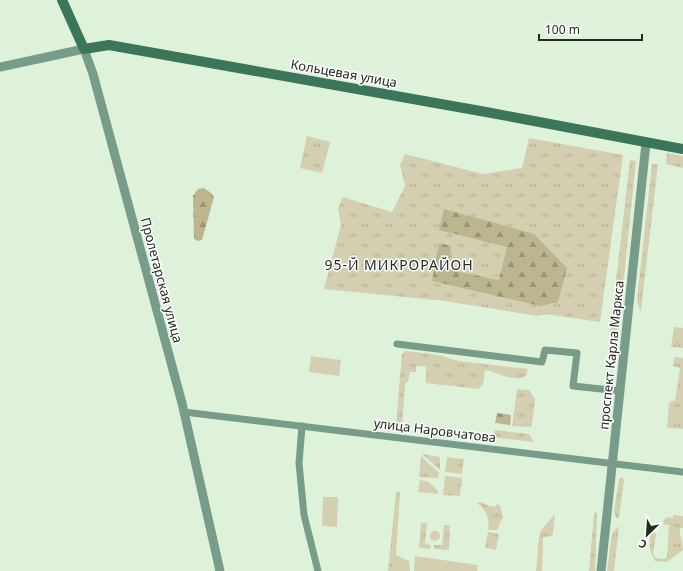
<svg xmlns="http://www.w3.org/2000/svg" width="683" height="571" viewBox="0 0 683 571" font-family="'Noto Sans',sans-serif">
<style>
.grass{fill:url(#grass-tufts)}
.forest{fill:url(#forest-firs)}
.garden{fill:#d4cfb0}
.lines{fill:none;stroke-linecap:round;stroke-linejoin:round}
.minor{stroke:#779c89;stroke-width:7}
.tertiary{stroke:#779c89;stroke-width:9}
.secondary{stroke:#3b755a;stroke-width:10}
.labels{text-anchor:middle;dominant-baseline:central;stroke-width:3;stroke-linejoin:round;paint-order:stroke}
.street-label{font-size:13px;fill:#232b22;stroke:#fff}
.neighbourhood-label{font-size:14px;letter-spacing:1px;fill:#232b22;stroke:#fff}
</style>
<defs>
<pattern id="grass-tufts" width="24" height="20" patternUnits="userSpaceOnUse"><rect width="24" height="20" fill="#d4cfb0"/><path d="M3 7l-1-3M5 7V3M7 7l1-3M15 17l-1-3M17 17v-4M19 17l1-3" fill="none" stroke="#b6b297"/></pattern>
<pattern id="forest-firs" width="22" height="20" patternUnits="userSpaceOnUse"><rect width="22" height="20" fill="#bbb590"/><path d="M5 1l3.5 6h-7zM16 11l3.5 6h-7z" fill="#989375"/></pattern>
</defs>
<rect width="100%" height="100%" fill="#def2da"/>
<g class="grass">
<path d="M307 136 330 142 322 173 300 168Z"/>
<path d="M529 138 623 155 600 322 545 314 538 316 445 301 324 289 341 225 338 208 343 197 392 212 405 186 400 165 405 154 483 174 522 168Z"/>
<path d="M667 153 683 156V168L666 164Z"/>
<path d="M630 160 636 161 619 325 615 333 610 332Z"/>
<path d="M652 164H658L641 311H640L637 300Z"/>
<path d="M674 327 683 328V348L671 347Z"/>
<path d="M406 351 439 355 459 361 528 369 526 376C512 383 499 372 485 370L483 384 479 389 426 383V367L416 366V372H410L408 381 405 384 402 426 396 425 402 354Z"/>
<path d="M674 357 683 358V429L667 428 669 403 675 400 680 368 673 366Z"/>
<path d="M517 389 529 390 535 399 532 424 530 427 512 426Z"/>
<path d="M496 430 529 434 534 442 490 437Z"/>
<path d="M422 454 440 457V470Z"/>
<path d="M421 456 439 473 438 478 419 477Z"/>
<path d="M447 457 464 459 462 474 445 472Z"/>
<path d="M445 476 462 478 460 496 443 495Z"/>
<path d="M622 477 624 480 619 518H616L614 512 619 479Z"/>
<path d="M420 480 429 482 438 491V494L418 492Z"/>
<path d="M396 492H400L396 555 409 561 410 571H388Z"/>
<path d="M481 502 489 506 495 507 497 504 500 506 503 517 497 530H488C490 518 486 510 477 503Z"/>
<path d="M596 511 597 516 595 571H589L594 515Z"/>
<path d="M555 514 553 534 552 536 543 537 542 571H536L539 536 542 529Z"/>
<path d="M673 515 683 516V528H680C679 536 683 542 683 550L667 562 655 561 650 550V532L656 534 653 553 655 558 664 559 667 557 669 525 660 524 667 517 673 518Z"/>
<path d="M421 523H427L425 544 431 545 430 549 419 548Z"/>
<path d="M444 525H450L449 550 434 549V545H442Z"/>
<path d="M619 526 614 571H607L612 533Z"/>
<circle cx="435" cy="536" r="5"/>
<path d="M488 532 499 534 496 550 485 548Z"/>
</g>
<g class="forest">
<path d="M204 188 211 193 214 197 202 240 198 241 194 239 193 196 198 189Z"/>
<path d="M444 209 534 234 567 268 558 302 540 306 432 281 439 243 451 246 450 270 499 280 507 247 439 230Z"/>
<path d="M497 413 511 415 510 425 495 423Z"/>
</g>
<g class="garden">
<path d="M311 356 341 360 339 376 309 372Z"/>
<path d="M323 497H338L337 527 322 526Z"/>
<path d="M415 556 478 565 477 571H414Z"/>
</g>
<g class="lines">
<g class="minor">
<path d="M397 344 542 362 545 350 577 353 573 386 620 391"/>
<path d="M184 412 683 472"/>
<path d="M302 426 299 463 304 515 318 571"/>
</g>
<g class="tertiary">
<path d="M0 67 84 49 93 74 182 403 220 571"/>
<path d="M601 571 646 143"/>
</g>
<path class="secondary" d="M62 0 84 49 109 45 486 112 683 149"/>
</g>
<g class="labels">
<g class="street-label">
<text transform="translate(344 73) rotate(10)">Кольцевая улица</text>
<text transform="translate(162 280) rotate(75)">Пролетарская улица</text>
<text transform="translate(611 355) rotate(-84)">проспект Карла Маркса</text>
<text transform="translate(435 430) rotate(7)">улица Наровчатова</text>
</g>
<g class="neighbourhood-label">
<text x="399" y="264">95-Й МИКРОРАЙОН</text>
</g>
</g>
<g transform="translate(647 535) rotate(205)" stroke="#ffffff" stroke-width="3" paint-order="stroke">
<path d="M0-3L7 15L0 10L-7 15Z" fill="#232b22"/>
<text y="-6" font-size="11" font-weight="bold" text-anchor="middle" fill="#232b22">С</text>
</g>
<path d="M539 34v6h103v-6" fill="none" stroke="#232b22" stroke-width="2"/>
<text x="545" y="34" font-size="12" fill="#232b22" stroke="#ffffff" stroke-width="3" paint-order="stroke">100 m</text>
</svg>
